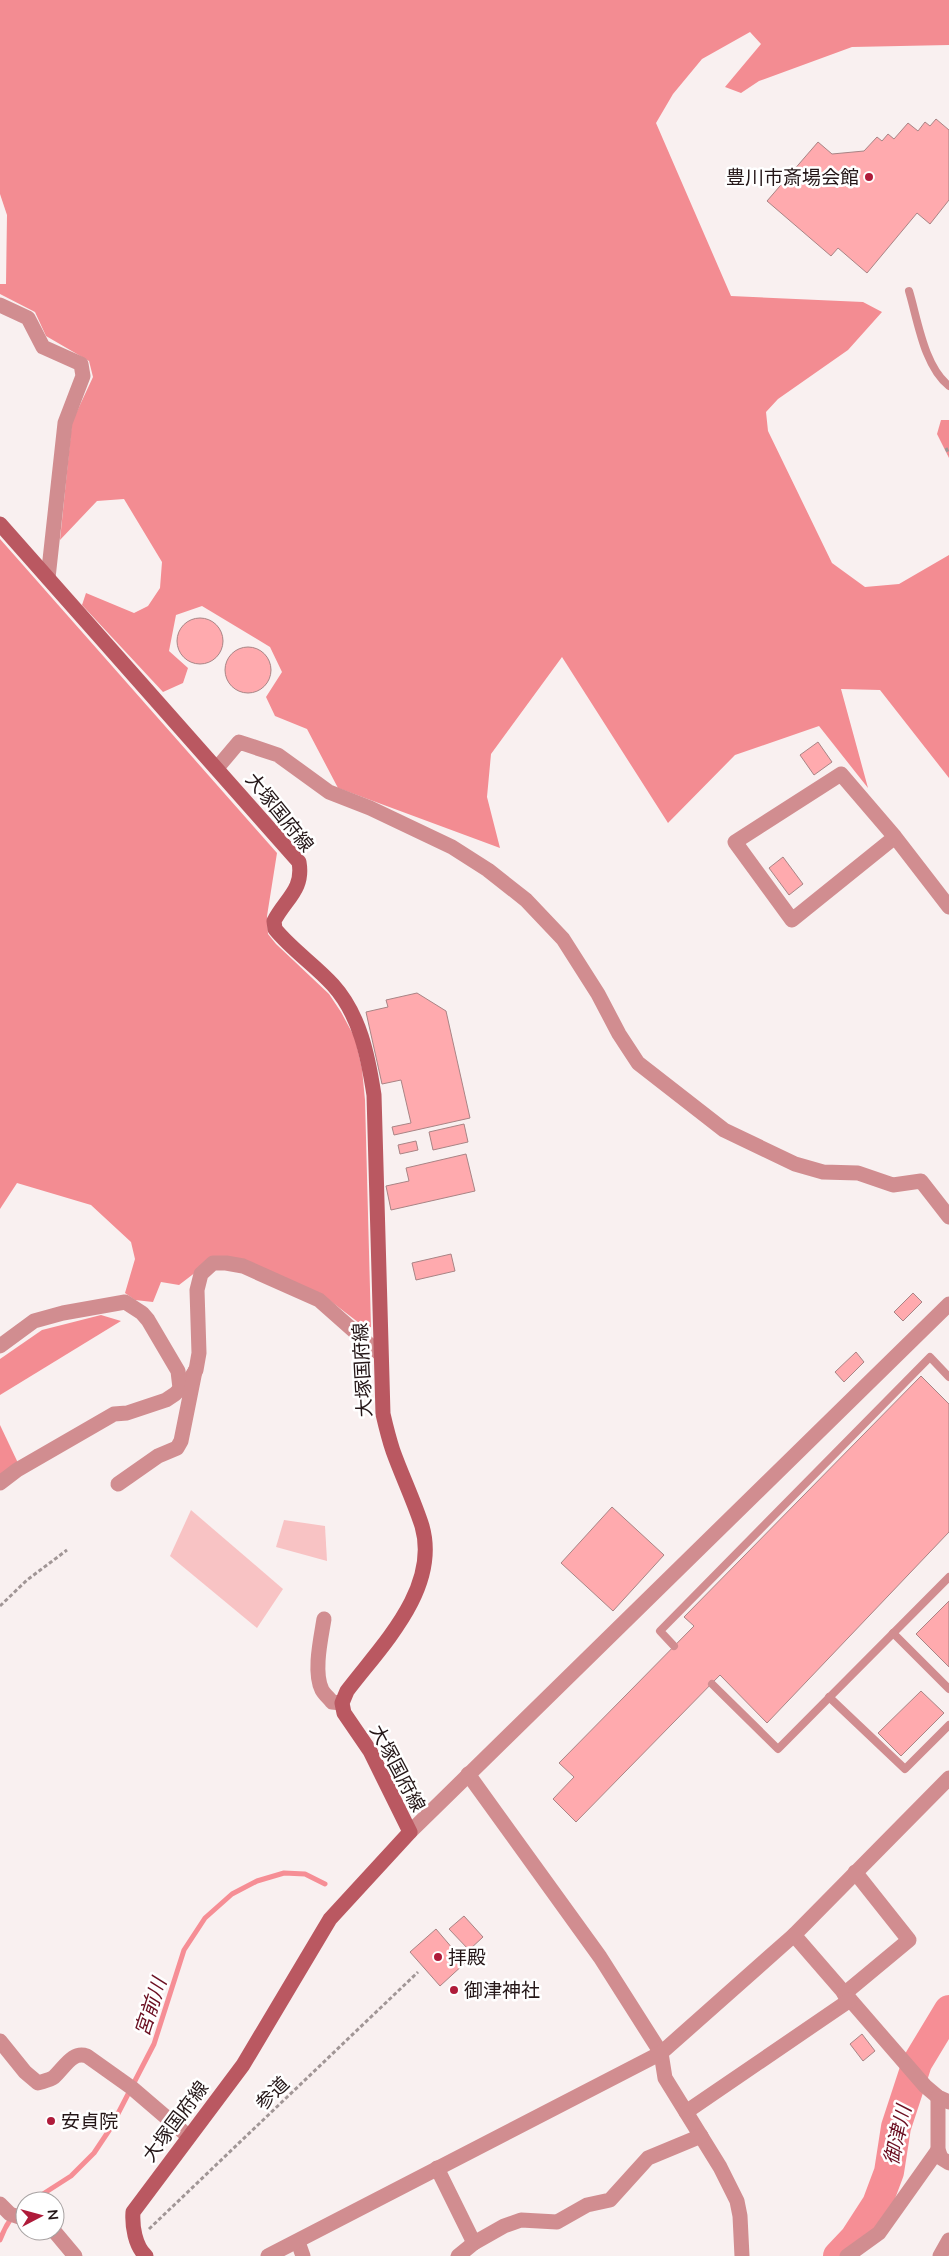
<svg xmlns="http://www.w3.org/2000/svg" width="949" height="2256" viewBox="0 0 949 2256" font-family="Mulish,'Noto Sans JP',sans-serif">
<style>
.green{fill:#f8c3c4}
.forest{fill:#f38c92}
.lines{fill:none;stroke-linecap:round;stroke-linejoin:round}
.stream{stroke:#f68e95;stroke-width:5}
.river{stroke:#f68e95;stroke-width:30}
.building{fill:#ffaaae;stroke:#a98485}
.path{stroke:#a19696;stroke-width:3;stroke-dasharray:4 2.5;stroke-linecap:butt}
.lane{stroke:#d18d90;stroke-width:8}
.street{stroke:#d18d90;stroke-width:15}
.secondary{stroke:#ba5861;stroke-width:15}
.poi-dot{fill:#af1b3a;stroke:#fff;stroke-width:2}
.labels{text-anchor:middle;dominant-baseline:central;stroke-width:5;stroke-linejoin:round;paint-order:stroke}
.poi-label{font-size:19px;fill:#241617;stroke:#fff;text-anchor:start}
.street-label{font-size:19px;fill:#241617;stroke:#fff}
.water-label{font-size:20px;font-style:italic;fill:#6b0f21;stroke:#fff}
</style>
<rect width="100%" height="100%" fill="#f9f0f0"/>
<g class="green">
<path d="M191 1510 283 1589 257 1628 170 1556Z"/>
<path d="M284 1520 325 1526 327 1561 276 1547Z"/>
</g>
<g class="forest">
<path d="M0 0H949V45L852 47 759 81 741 93 725 87 761 44 750 32 702 59 673 94 656 123 731 296 863 302 882 312 848 350 778 399 766 412 768 431 832 563 865 587 899 584 949 555V778L880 690 841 689 868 788 819 726 735 755 668 823 562 657 491 754 487 797 500 848 338 788 307 729 275 716 266 697 282 672 270 647 202 606 176 615 169 651 188 668 183 683 163 692 82 605 86 593 134 613 148 606 160 588 162 562 124 499 97 501 60 540 72 422 93 377 89 361 46 336 35 312 0 294V284H6L7 215 0 194Z"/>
<path d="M941 420H949V458L937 434Z"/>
<path d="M0 539 277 853 267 916 268 934 276 944 329 994 341 1012 355 1038 362 1069 365 1100 371 1327 367 1329 320 1293 209 1262 179 1285 161 1282 153 1302 135 1300 125 1293 135 1259 131 1242 91 1205 17 1183 0 1209Z"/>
<path d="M101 1315 121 1321 0 1395V1359L42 1330Z"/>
<path d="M0 1425 18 1463 0 1478Z"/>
</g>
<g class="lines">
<g class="stream">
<path d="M32 2201 71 2176 94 2153 110 2129 154 2044 184 1950 205 1918 232 1894 257 1881 284 1873 305 1874 325 1884"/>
<path d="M0 2240C5 2226 12 2214 25 2205"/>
</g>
<path class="river" d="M838 2256 855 2238 877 2204 889 2172 896 2127 917 2063 949 2010"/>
</g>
<g class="building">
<path d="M936 119 949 130V200L930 224 917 213 867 273 838 248 831 256 767 201 818 142 832 154 864 151 877 137 882 141 888 134 894 139 908 123 918 131 925 122 930 126Z"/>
<circle cx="200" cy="641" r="23"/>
<circle cx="248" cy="670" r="23"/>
<path d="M818 742 832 762 814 775 800 755Z"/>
<path d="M783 857 803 884 789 895 769 868Z"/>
<path d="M417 993 446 1011 470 1118 394 1135 392 1127 411 1123 401 1080 382 1084 366 1012 388 1007 386 1000Z"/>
<path d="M464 1124 468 1142 433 1150 429 1132Z"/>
<path d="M416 1141 418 1150 400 1154 398 1145Z"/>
<path d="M466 1154 475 1191 391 1210 386 1186 409 1181 406 1168Z"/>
<path d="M451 1254 455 1271 416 1280 412 1263Z"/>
<path d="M913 1293 922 1302 903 1321 894 1312Z"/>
<path d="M856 1352 864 1362 844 1382 835 1372Z"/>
<path d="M921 1376 949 1404V1532L767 1723 720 1675 576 1822 553 1799 574 1777 559 1763 694 1626 684 1617Z"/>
<path d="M612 1507 664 1555 613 1611 561 1563Z"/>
<path d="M949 1601V1667L916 1634Z"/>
<path d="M921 1691 944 1713 901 1756 878 1733Z"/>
<path d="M464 1916 483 1937 469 1950 449 1929Z"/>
<path d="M436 1929 465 1963 440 1986 410 1952Z"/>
<path d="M862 2034 875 2051 863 2061 850 2044Z"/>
</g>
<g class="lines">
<g class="path">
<path d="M946 448 949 454"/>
<path d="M0 1606 27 1580 67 1550"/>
<path d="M149 2229 418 1972"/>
</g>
<g class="lane">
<path d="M909 291C918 321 924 366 949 386"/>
<path d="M893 1633 949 1689"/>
<path d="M674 1646 660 1631 930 1357 949 1377"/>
<path d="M712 1684 778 1749 949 1577"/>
<path d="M829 1697 905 1769 949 1725"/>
</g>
<g class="street">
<path d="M0 305 28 318 43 347 81 364 83 376 65 423 48 578"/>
<path d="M217 768 239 742 278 755 329 792 370 808 452 847 488 870 526 900 563 939 598 994 619 1034 638 1063 724 1130 795 1164 823 1172 858 1173 893 1185 921 1181 949 1217"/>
<path d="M895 837 792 920 735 842 841 774 895 837 949 907"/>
<path d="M0 1346 34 1321 63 1313 125 1302 142 1313 148 1320 178 1371 180 1388"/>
<path d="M0 1483 17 1470 114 1414 127 1413 166 1400 175 1394 190 1379 196 1370 199 1353 197 1290 201 1274 213 1263H226L243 1266 319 1300 380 1354"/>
<path d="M118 1484 158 1456 177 1448 181 1441 195 1371"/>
<path d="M324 1619C321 1638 313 1672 322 1690 324 1694 329 1698 332 1702L342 1703"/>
<path d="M468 1774 600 1957 661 2053 665 2078 720 2167 737 2201 740 2216 742 2256"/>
<path d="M410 1832 949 1304"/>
<path d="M794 1935 925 2086 938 2097 949 2102"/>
<path d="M844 1994 909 1940 855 1872"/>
<path d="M0 2041 25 2072 38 2083C44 2081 50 2080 54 2077 65 2067 72 2051 87 2056L132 2088 188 2136"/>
<path d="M938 2097V2150L941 2158 949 2163"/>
<path d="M686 2112 850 2000"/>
<path d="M437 2168 474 2243"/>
<path d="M0 2204 10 2214 25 2219"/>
<path d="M54 2231 75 2256"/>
<path d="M298 2242 303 2256"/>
<path d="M268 2256 661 2053 794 1935 949 1778"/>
<path d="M458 2256 474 2243 504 2226 521 2220 557 2222 587 2205 610 2200 648 2158 701 2136"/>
<path d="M847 2256 879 2233 938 2150"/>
<path d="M940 2256 949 2240"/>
</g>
<path class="secondary" d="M0 524 299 862C304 890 285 899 274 921L275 929C292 950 315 965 333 985 360 1015 368 1056 374 1095L383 1414C386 1427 389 1439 393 1451 402 1476 414 1501 422 1526 440 1589 381 1646 347 1691L342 1703 344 1713 370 1751 410 1832 330 1919 243 2065 133 2212C132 2226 135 2246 146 2256"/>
</g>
<g class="poi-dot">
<circle cx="869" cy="177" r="5"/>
<circle cx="438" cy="1957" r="5"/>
<circle cx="454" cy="1990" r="5"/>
<circle cx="51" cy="2121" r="5"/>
</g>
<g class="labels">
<g class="poi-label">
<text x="859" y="177" text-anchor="end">豊川市斎場会館</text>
<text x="448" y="1957">拝殿</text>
<text x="464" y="1990">御津神社</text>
<text x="61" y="2121">安貞院</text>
</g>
<g class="street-label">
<text transform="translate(280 812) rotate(51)">大塚国府線</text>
<text transform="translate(362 1370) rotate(-93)">大塚国府線</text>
<text transform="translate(398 1768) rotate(62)">大塚国府線</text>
<text transform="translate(272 2093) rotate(-44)">参道</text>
<text transform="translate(175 2121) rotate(-53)">大塚国府線</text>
</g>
<g class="water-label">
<text transform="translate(150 2007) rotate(-72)">宮前川</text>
<text transform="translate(897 2135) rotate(-77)">御津川</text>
</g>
</g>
<g transform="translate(40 2216) rotate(84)"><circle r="24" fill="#ffffff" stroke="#a7a2a2"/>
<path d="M0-4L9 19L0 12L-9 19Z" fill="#af1b3a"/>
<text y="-8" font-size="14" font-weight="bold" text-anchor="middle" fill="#241617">N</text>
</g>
</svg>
